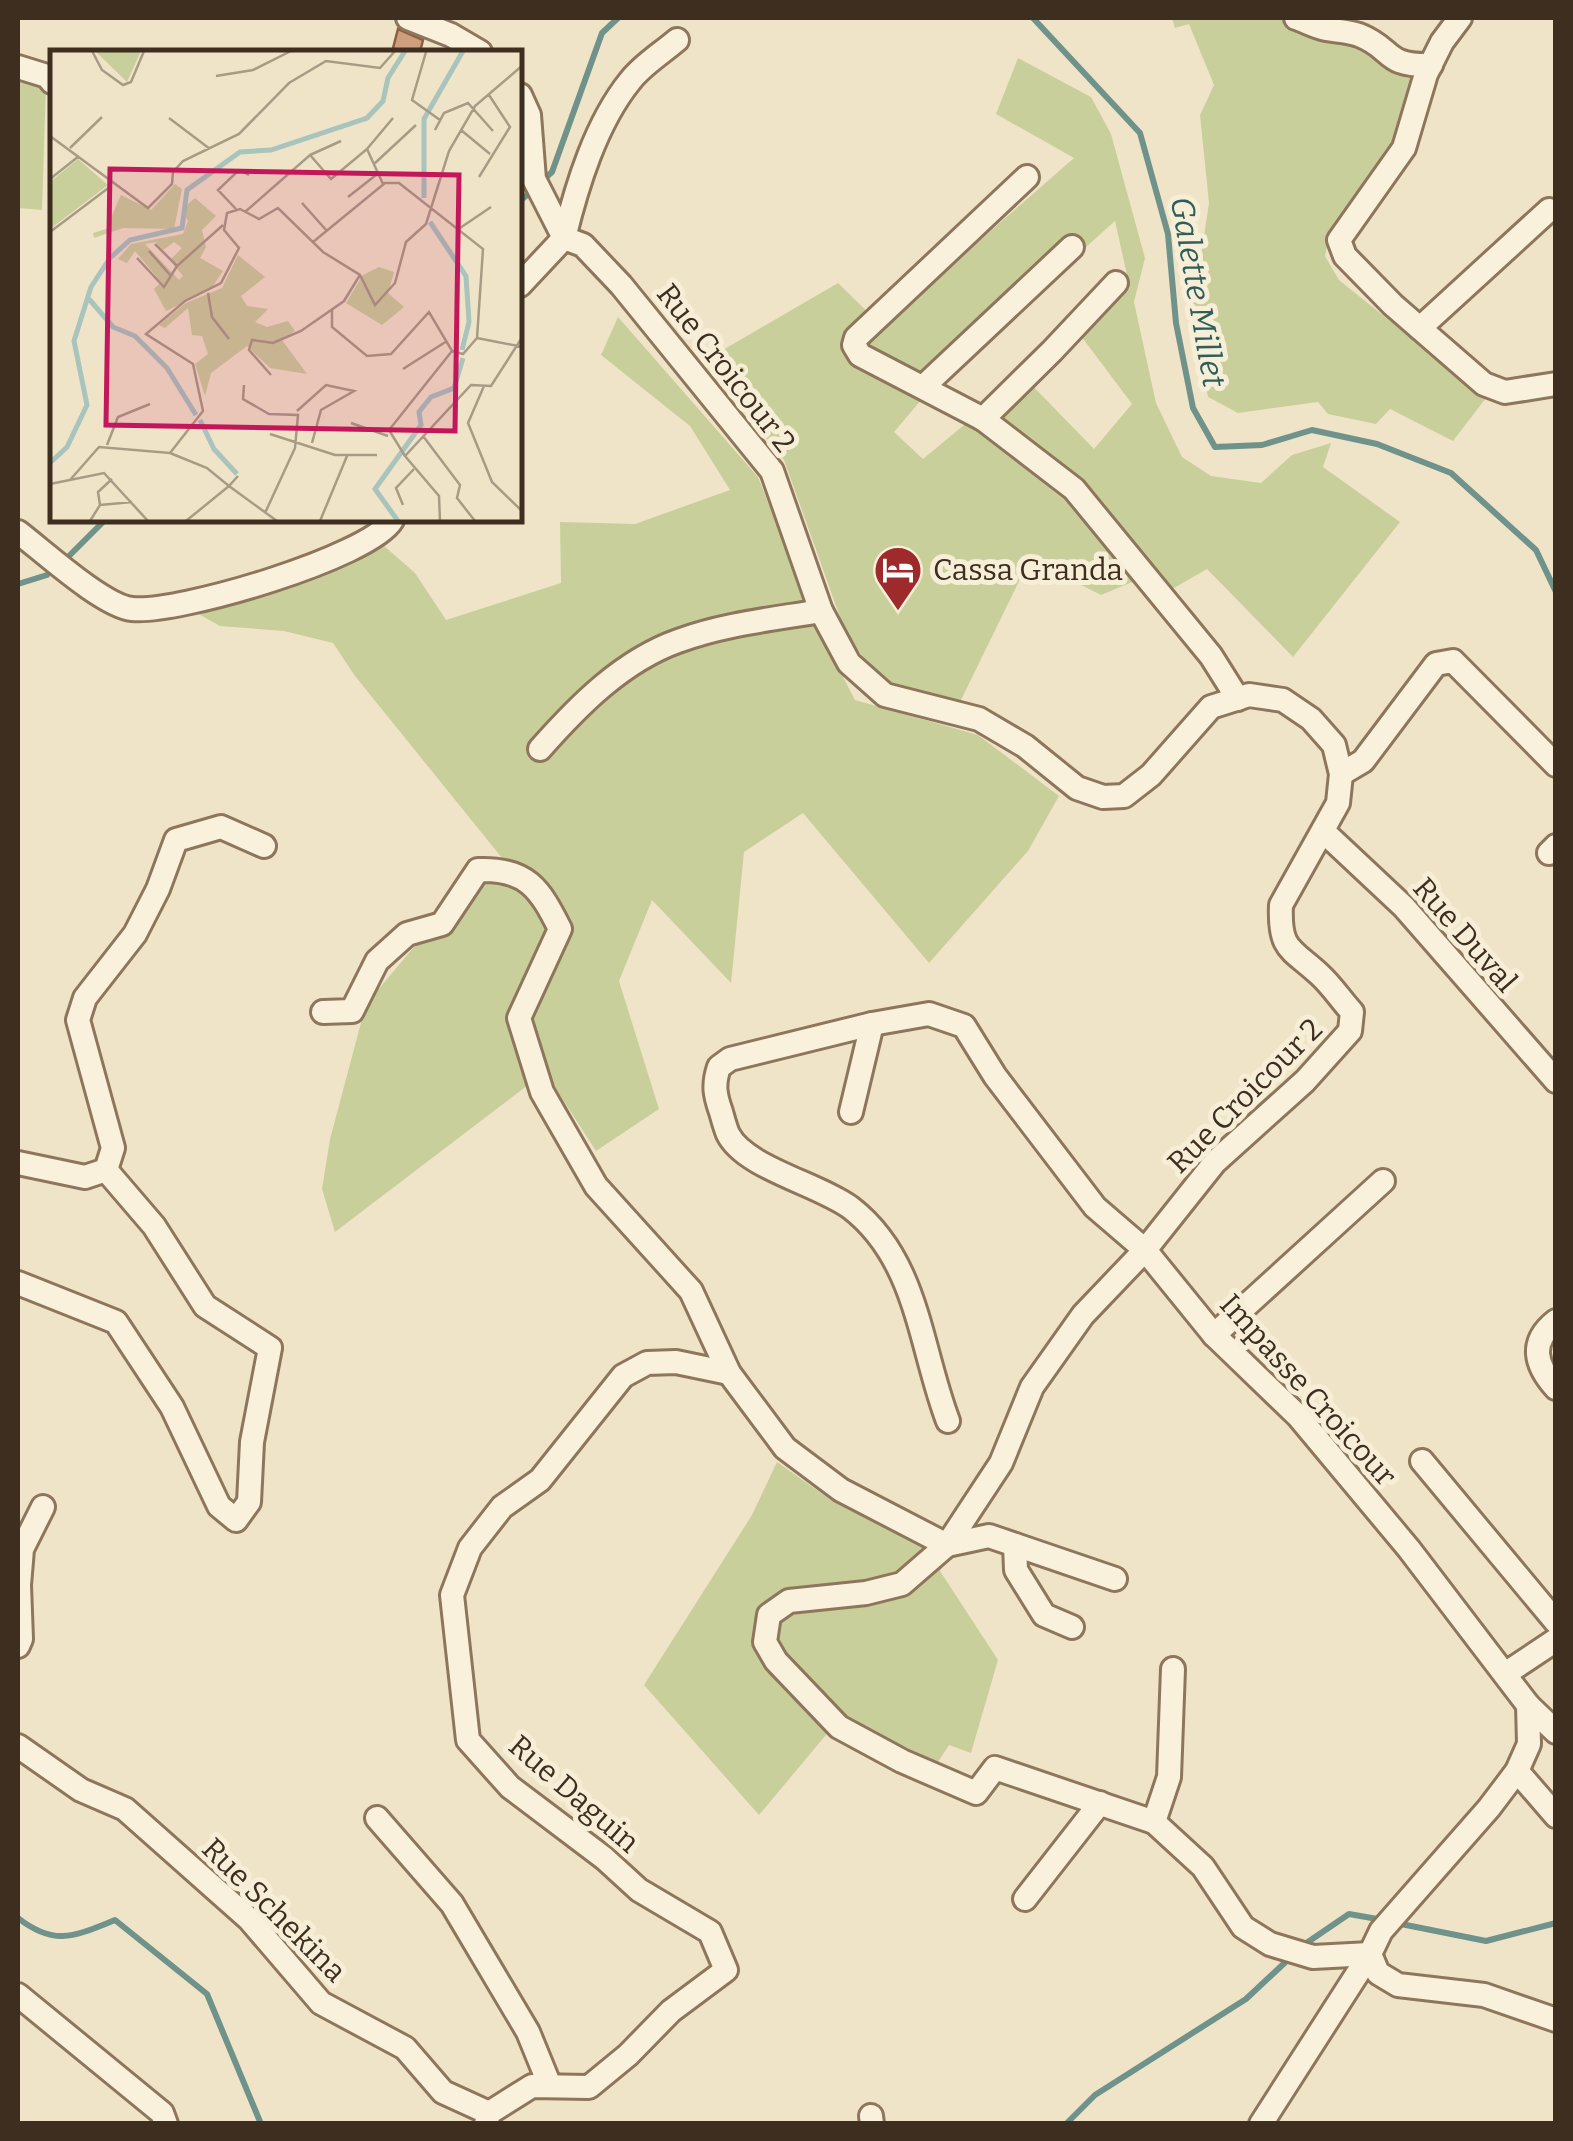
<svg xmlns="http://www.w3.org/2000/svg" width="1573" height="2141" viewBox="0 0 1573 2141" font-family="Bitter,serif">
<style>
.green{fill:#c9cf9b;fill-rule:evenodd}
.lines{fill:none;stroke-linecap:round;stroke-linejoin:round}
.stream{stroke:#6f938a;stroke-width:6}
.building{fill:#cf9f7d;stroke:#8d5f41;stroke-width:2.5}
.minor-casing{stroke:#8d765c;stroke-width:28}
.minor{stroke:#faf1dc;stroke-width:22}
.labels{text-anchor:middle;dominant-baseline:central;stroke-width:10;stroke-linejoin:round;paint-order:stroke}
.street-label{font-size:30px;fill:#3d2e20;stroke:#f7eed8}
.poi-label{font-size:30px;fill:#3d2e20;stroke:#f7eed8;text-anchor:start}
.water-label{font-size:32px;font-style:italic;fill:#2f5d5a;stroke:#f7eed8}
.inset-river{fill:none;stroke:#a9c4bc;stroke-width:5}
.inset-road{fill:none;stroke:#a89b85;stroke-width:2.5}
.view{fill:#c2185b;fill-opacity:0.15;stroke:#c2185b;stroke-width:5}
.inset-edge{fill:none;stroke:#3d2e20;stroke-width:5}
</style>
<rect width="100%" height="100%" fill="#f0e4c8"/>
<g class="green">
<path d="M1172 18H1309L1368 23 1414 67 1394 147 1332 226 1325 256 1339 280 1486 398 1453 441 1390 409 1376 424 1328 414 1318 402 1238 413 1208 397 1192 314 1209 203 1200 115 1214 85 1189 24 1175 28Z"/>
<path d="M1018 58 1091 97 1111 134 1145 258 1134 302 1156 403 1182 457 1211 476 1261 483 1292 455 1331 443 1323 467 1400 522 1293 657 1207 569 1167 592 1154 573 1101 595 1030 559 959 704 880 679 846 634 784 460 704 361 838 283 882 326 1074 158 996 114ZM1115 221 1130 288 1081 336 1132 404 1094 449 1023 376 923 459 894 432 939 379Z"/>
<path d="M18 80 46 83 42 210 18 208Z"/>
<path d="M618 317 758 477 818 629 855 700 978 735 1059 796 1028 851 929 963 803 813 744 852 731 983 652 900 619 981 659 1109 596 1151 545 1072 335 1232 322 1189 330 1139 366 1004 414 947 453 926 483 880 502 858 355 676 333 643 284 631 220 626 188 608 257 589 315 578 383 545 415 573 446 620 561 583 560 522 635 524 730 490 690 426 601 355Z"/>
<path d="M777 1462 831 1500 947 1561 940 1571 998 1660 971 1753 949 1745 938 1762 841 1717 759 1815 644 1685 752 1515Z"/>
</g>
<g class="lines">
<g class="stream">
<path d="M1033 18 1140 133 1168 234 1176 323 1193 408 1215 447 1262 445 1312 430 1377 444 1451 473 1536 550 1556 592"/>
<path d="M543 180 552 172 602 33 618 18"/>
<path d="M520 201 534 189"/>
<path d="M68 557 105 520"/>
<path d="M18 584 47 575"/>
<path d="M18 1918C55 1947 75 1936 115 1920L207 1994 261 2124"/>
<path d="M1396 1923 1486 1941 1556 1923"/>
<path d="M1302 1946 1349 1914 1383 1920"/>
<path d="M1066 2124 1095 2095 1246 1999 1293 1955"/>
</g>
</g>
<path class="building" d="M398 29 423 40 420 52H392Z"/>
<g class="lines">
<g class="minor-casing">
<g id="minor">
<path d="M408 18 451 35 480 52"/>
<path d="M1296 18C1305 21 1316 27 1326 29 1337 31 1348 31 1359 35 1395 49 1382 66 1431 65"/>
<path d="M1460 18 1442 42 1426 74 1404 148 1339 240 1345 256 1393 305 1484 384 1505 392 1556 384"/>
<path d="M18 67 47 76 52 82"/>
<path d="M520 95 529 115 534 179 564 238"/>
<path d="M564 238C577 185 596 123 630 81 642 65 662 53 677 40"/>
<path d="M1116 283 1052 351 983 419 1074 489 1211 656 1238 699"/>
<path d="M520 285 564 238 583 245 621 285 772 471 821 611 849 663 885 695 979 719 1025 746 1077 788 1103 797 1124 796 1151 775 1211 707 1249 695 1283 700 1311 719 1334 745 1341 774 1338 803 1281 905C1279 951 1291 948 1320 975 1332 986 1341 1000 1352 1012L1350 1031 1305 1081 1215 1162 1145 1250 1083 1315 1032 1387 1001 1463 947 1545 902 1584 866 1593 789 1601 769 1615 765 1642 776 1661 839 1727 902 1761 976 1793 995 1768 1154 1822 1203 1867 1243 1927 1270 1944 1313 1957 1370 1954"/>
<path d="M1420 328 1549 210"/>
<path d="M923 387 1072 247"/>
<path d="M983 419 860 355 854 345 856 338 1027 177"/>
<path d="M18 532C43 551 103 606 132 609 177 614 370 557 392 520"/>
<path d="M540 749C578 706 622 661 678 641 723 624 774 619 821 611"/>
<path d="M1341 774 1363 761 1436 664 1453 661 1556 765"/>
<path d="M1324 832 1404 907 1556 1081"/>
<path d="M1549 853 1556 846"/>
<path d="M323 1012 352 1011 377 961 407 934 442 924 478 870C527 868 540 889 560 929L519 1018 542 1092 596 1186 691 1291 729 1373 785 1448 841 1490 947 1545 989 1536 1115 1579"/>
<path d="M872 1024 730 1059 719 1067C713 1085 715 1095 721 1112 723 1119 725 1127 728 1134 745 1168 819 1184 851 1208 918 1260 920 1348 948 1421"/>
<path d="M851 1112 872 1024 929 1014 964 1026 995 1076 1095 1207 1145 1250 1214 1335 1298 1416 1409 1549 1528 1705 1529 1744 1517 1771 1489 1808 1381 1931 1370 1954 1261 2124"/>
<path d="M18 1163 85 1177 106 1170 113 1148 78 1020 85 998 135 934 158 889 176 840 221 827 264 846"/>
<path d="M18 1283 116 1322 172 1407 219 1506 236 1520 249 1502 252 1442 270 1348 205 1306 154 1226 106 1170"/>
<path d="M1556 1321C1529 1342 1535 1365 1556 1388"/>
<path d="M1214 1335 1383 1181"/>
<path d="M1422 1461 1556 1622"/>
<path d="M1015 1545 1016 1570 1044 1615 1072 1627"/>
<path d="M18 1646 21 1639 19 1585 22 1549 43 1507"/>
<path d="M1505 1674 1556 1640"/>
<path d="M1528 1705 1556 1732"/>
<path d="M18 1746 81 1790 125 1809 249 1919 321 2003 405 2048 443 2092 489 2113"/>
<path d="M1517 1771 1556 1816"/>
<path d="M377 1818 452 1904 528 2032 550 2086"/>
<path d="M1154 1822 1169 1777 1173 1669"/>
<path d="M1025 1899 1100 1803"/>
<path d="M1370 1954 1378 1973 1398 1985 1484 1995 1556 2020"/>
<path d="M18 1995 162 2113 166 2124"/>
<path d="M871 2116 872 2124"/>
<path d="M486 2124 489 2113 532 2086 589 2087 628 2055 671 2011 726 1970 710 1932 639 1890 604 1858 510 1787 468 1740 452 1595 470 1548 502 1507 540 1480 623 1376 647 1363 676 1362 729 1373"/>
</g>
</g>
<use href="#minor" class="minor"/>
</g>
<defs>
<g id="hotel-pin" transform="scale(2.5)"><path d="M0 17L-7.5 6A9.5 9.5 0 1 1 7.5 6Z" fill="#9e2a2b" stroke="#f7eed8"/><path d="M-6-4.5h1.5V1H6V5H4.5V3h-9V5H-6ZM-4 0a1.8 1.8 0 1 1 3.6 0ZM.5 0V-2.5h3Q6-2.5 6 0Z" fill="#fff"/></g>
</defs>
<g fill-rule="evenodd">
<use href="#hotel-pin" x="898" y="570"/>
</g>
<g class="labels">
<g class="street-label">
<text transform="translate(726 368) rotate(52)">Rue Croicour 2</text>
<text transform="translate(1465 935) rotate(49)">Rue Duval</text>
<text transform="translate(1245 1096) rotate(-45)">Rue Croicour 2</text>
<text transform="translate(1308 1390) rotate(48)">Impasse Croicour</text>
<text transform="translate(574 1794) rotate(41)">Rue Daguin</text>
<text transform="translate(274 1910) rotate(45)">Rue Schekina</text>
</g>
<g class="poi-label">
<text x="933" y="570">Cassa Granda</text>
</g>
<g class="water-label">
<text transform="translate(1198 292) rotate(80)">Galette Millet</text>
</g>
</g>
<g transform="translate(50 50)">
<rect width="472" height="472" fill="#f0e4c8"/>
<path d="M45 1H91L77 32ZM28 109 58 135 0 179V132ZM125 134 132 139 124 179 73 178 44 188 43 183 56 179 71 145 101 160ZM145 148 166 166 152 180 156 197 150 208 173 221 161 239 116 261 104 239 111 232 85 201 77 213 68 209 81 194 133 184 138 171 132 159ZM106 192 113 200 124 192 132 198 120 210 133 226 129 230 95 194ZM188 205 215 227 191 246 197 256 218 259 205 272 217 277 238 271 245 281 232 290 257 324 220 318 197 296 161 323 155 346 145 314 158 304 152 286 142 285 138 258 115 278 109 275 136 253 172 238ZM329 217 344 222 338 243 354 257 332 275 296 253 313 225Z" fill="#c9cf9b" fill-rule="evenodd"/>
<path class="inset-river" d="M374 148V69L413 1M380 172 416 226 419 272 412 300M39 249 63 277 85 286 117 318 146 365M150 370 164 399 187 424M0 413 17 397 37 355 24 291 41 237 60 208 80 190 132 178 137 140 190 102 221 100 317 68 333 51 338 28 355 1M348 471 325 439 371 375 369 362 381 347 404 338 413 308"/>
<path class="inset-road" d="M42 1 52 20 73 35 81 32 94 1M376 2 362 50 390 70M166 26 203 20 241 1M119 68 160 99M385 80 394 63 418 53 443 81M411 80 440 104M0 86 98 158 122 134 123 122 133 111 189 84 239 33 276 11 330 18 345 1M20 98 52 67M317 99 343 68M260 105 291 91M324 114 366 75M429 127 460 77 439 45M0 129 29 106M298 147 326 125M252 153 277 181M186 159 168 140 189 120 199 125M195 162 260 105 281 129 317 99 333 134M410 178 441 157M0 182 61 136M263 192 335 133H349L433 199 427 288M105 194 127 216 173 175M99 201 121 226M87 208 114 237 127 216M158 243 162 267 179 289M282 260V277L317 306 341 304 379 262 402 301 413 304 427 288M427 288 473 297M353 319 397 291M221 325 199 300 202 290 223 293 251 281 294 251 310 225M194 335 193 349 219 364 248 365 245 398 215 463M434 336 418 373 442 432 473 462M247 361 276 335 304 341 271 360 262 393M301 373 338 386M220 384 285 405H327M373 386 410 435 407 448 425 471M57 395 68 367 100 354M120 403 157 418 179 436 136 471M355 406 339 380 402 301M188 426 179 436 227 471M20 430 49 397 120 403 153 361 143 314 96 284 135 251 171 233 189 198 174 180 177 163 190 159 209 169 228 158 273 202 310 225 325 255 345 233 356 192 376 174 399 101 425 56 473 15M0 434 54 423 98 471M50 455 82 452M353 455 346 438 364 419M40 471 50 455 48 442 62 429M270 471 297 406M390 471 389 446 355 406 421 335 441 336 473 286"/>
<path class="view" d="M60 119 409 125 405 381 56 375Z"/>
<rect width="472" height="472" class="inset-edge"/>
</g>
<rect width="1573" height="2141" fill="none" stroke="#3d2e20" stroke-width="40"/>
</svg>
